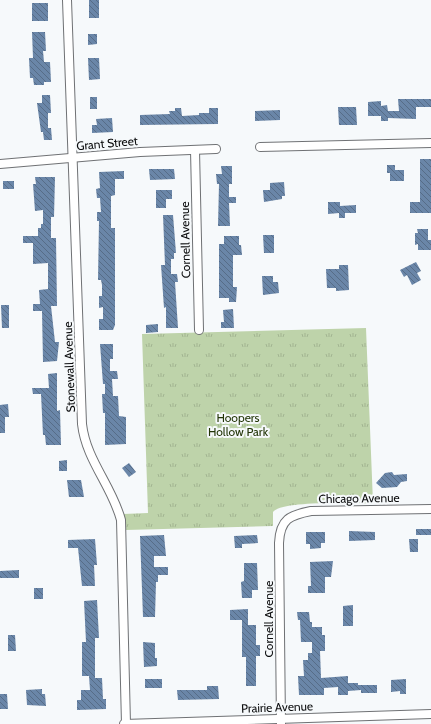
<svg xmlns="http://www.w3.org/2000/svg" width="431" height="724" viewBox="0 0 431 724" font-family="Cabin,sans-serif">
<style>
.grass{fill:url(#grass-tufts)}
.building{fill:url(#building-back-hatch)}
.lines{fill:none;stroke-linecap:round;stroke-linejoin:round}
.minor-casing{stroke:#6f7174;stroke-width:10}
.minor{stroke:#fff;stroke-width:8}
.labels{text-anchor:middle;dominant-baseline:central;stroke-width:4;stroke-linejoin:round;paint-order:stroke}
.street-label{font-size:12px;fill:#0c0d0e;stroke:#f6f9fb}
.park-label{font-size:12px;fill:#233608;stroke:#f6f9fb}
</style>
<defs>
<pattern id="grass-tufts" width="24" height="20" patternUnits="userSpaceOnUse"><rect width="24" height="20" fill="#bed3aa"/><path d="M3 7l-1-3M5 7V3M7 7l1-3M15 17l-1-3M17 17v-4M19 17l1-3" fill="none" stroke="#a2b491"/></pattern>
<pattern id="building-back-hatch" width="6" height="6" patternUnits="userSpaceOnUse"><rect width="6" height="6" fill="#6a86a8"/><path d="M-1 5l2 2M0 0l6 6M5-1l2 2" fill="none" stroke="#566c87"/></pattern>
</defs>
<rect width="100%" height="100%" fill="#f6f9fb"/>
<path class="grass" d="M366 328 373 503C355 504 283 500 273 512V526L126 530 123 514 148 513 142 334Z"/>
<g class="building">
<rect x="89" y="0" width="10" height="18"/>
<rect x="32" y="3" width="16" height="18"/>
<path d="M32 32H45L46 51H43L44 62H50L51 82H44V85H34L33 78H30L29 58H33Z"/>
<path d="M88 34H97V44L88 45Z"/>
<path d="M88 58H99L100 79 89 80Z"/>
<path d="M42 95H50L51 113H48V128H51L52 140H44L43 132H41L37 103H42Z"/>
<rect x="90" y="97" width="7" height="12"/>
<path d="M398 99H431V107H416V119L388 118V121H381V116H368V102L381 101V106L387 105 388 111H399Z"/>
<path d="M338 107H356L357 125H339Z"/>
<path d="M175 108H181L182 116 199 115V113H209V108H218V124L140 125V115L170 114 169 111H175Z"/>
<path d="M280 110V120L255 121V111Z"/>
<path d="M112 118 113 132 92 133V125H97L96 119Z"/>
<path d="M420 159H431V213H410V202H420Z"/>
<path d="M387 165H395V170H404V181H390V173H387Z"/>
<path d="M221 166H232V184H229V197H236V203H229L230 226H218L219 184H217L216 174H222Z"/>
<path d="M149 169H174L175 179 150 180Z"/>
<path d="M124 171V179H115V195L111 196V228H115V325L113 330H99V319H103V307L99 308V296H102V285L101 280H98L99 221H97V212H101L100 198H97L96 189 100 188 99 172Z"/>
<path d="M35 177H55L54 217H51V238H56L57 306H51L55 342H59L57 361 43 362 42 311H33V304H40L39 290 48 289V263L33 264V243H23V236H38V228H41V224H43V210L35 211 33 184H36Z"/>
<rect x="3" y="181" width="11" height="8"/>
<path d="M284 182 285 196H282V199L264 202 263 190H270V183Z"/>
<path d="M156 190H172V199H166V208H156Z"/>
<path d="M328 202H340V206L356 205V213H345V218H339V213L328 214Z"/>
<path d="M163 215H173L176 253H174V259H171V274H177L178 282H175L178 328H166V307L164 308 161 265H165Z"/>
<path d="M417 229H428V240H431V250H418V244L415 245V233H418Z"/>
<path d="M263 235H274V253H264Z"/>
<path d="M224 236H239V245H241L242 255H233V287H237L236 302H229V298H219V244H224Z"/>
<path d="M416 262 421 271 417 273 421 280 412 285 407 275 404 277 400 270Z"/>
<path d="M339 265H348L349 290 336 291V288H327L326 269H339Z"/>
<path d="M262 276H273V282H278L279 293 263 295Z"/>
<path d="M1 305H9V328H2Z"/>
<path d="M233 309 234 328H221V322H224L223 310Z"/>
<path d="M158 324V332L146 333V325Z"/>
<path d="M100 344H113V359H110V371H117L118 379H112L113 396H118L119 416 126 417V444L105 445V413H103L102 394H105V384H103Z"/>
<path d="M57 373V411L60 410 61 445H46L45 435H43L41 394H33L32 388H49L48 374Z"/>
<path d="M8 404 9 417H5V433H0V405Z"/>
<path d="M67 460V471H59V461Z"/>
<path d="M129 463 136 472 129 477 122 468Z"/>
<path d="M392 472 394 475 407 474V481L401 482 397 487 382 488 376 483 385 473Z"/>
<path d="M67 480H81L84 497H69Z"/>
<rect x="416" y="529" width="15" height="6"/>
<path d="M349 531 375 532V540L349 541Z"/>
<path d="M306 532H325V543H321V548L310 549V544H306Z"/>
<path d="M164 535 166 556H154V567H168V575H158V582H156L155 617H143L140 536Z"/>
<path d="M257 535 258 543 242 544V548H235L234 536Z"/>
<path d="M95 539 97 565H94L95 586H82L78 548H68V540Z"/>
<path d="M409 539H418V552H410Z"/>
<path d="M333 561 331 577H325V593H308V586H311L310 562Z"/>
<path d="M244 563H257L258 590H252V598H242L241 582 244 581Z"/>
<path d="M19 570V578H0V571Z"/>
<rect x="34" y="588" width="9" height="11"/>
<path d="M97 600 99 638H95V678H102L103 699H106V709L77 710V700H81V690H90L89 676H82V642H86L84 601Z"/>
<path d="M353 605V626H343V606Z"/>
<path d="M248 609V625H256V645H260V656H256V686H246V657H242V620H230V610Z"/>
<path d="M297 612H309L310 622H312V627H322V635H325V651H320L321 678 348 676V683H358V685H377V693H361V690L348 691V695H338V687L324 688V695H299L298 676H304L303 660H308V653H312V642H301L300 620H298Z"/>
<path d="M8 635H15L16 651H8Z"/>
<path d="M143 642 155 643V658H157V666L144 667Z"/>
<rect x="145" y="679" width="17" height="9"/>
<path d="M406 679V694H400V691L391 692V680Z"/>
<path d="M207 686H218L219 699 178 700 177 690H207Z"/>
<path d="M42 689V694H45L46 706 27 705 26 690Z"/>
<path d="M0 694H7L8 709H0Z"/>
</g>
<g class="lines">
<g class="minor-casing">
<g id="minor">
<path d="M67 0 82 424C86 460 112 486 121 520L126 724"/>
<path d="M260 147 431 143"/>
<path d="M195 150 199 330"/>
<path d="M0 164 140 152 216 149"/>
<path d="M124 724 431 714"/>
<path d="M281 724 279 543C280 519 290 515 311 511L431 509"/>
</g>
</g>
<use href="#minor" class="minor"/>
</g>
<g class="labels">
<g class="street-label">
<text transform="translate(107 143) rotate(-5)">Grant Street</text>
<text transform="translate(185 240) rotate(-91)">Cornell Avenue</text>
<text transform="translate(69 367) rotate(-92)">Stonewall Avenue</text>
<text transform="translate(359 498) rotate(-1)">Chicago Avenue</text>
<text transform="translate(268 619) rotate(-90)">Cornell Avenue</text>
<text transform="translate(277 707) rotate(-2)">Prairie Avenue</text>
</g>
<g class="park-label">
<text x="238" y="417">Hoopers<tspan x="238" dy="14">Hollow Park</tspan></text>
</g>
</g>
</svg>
